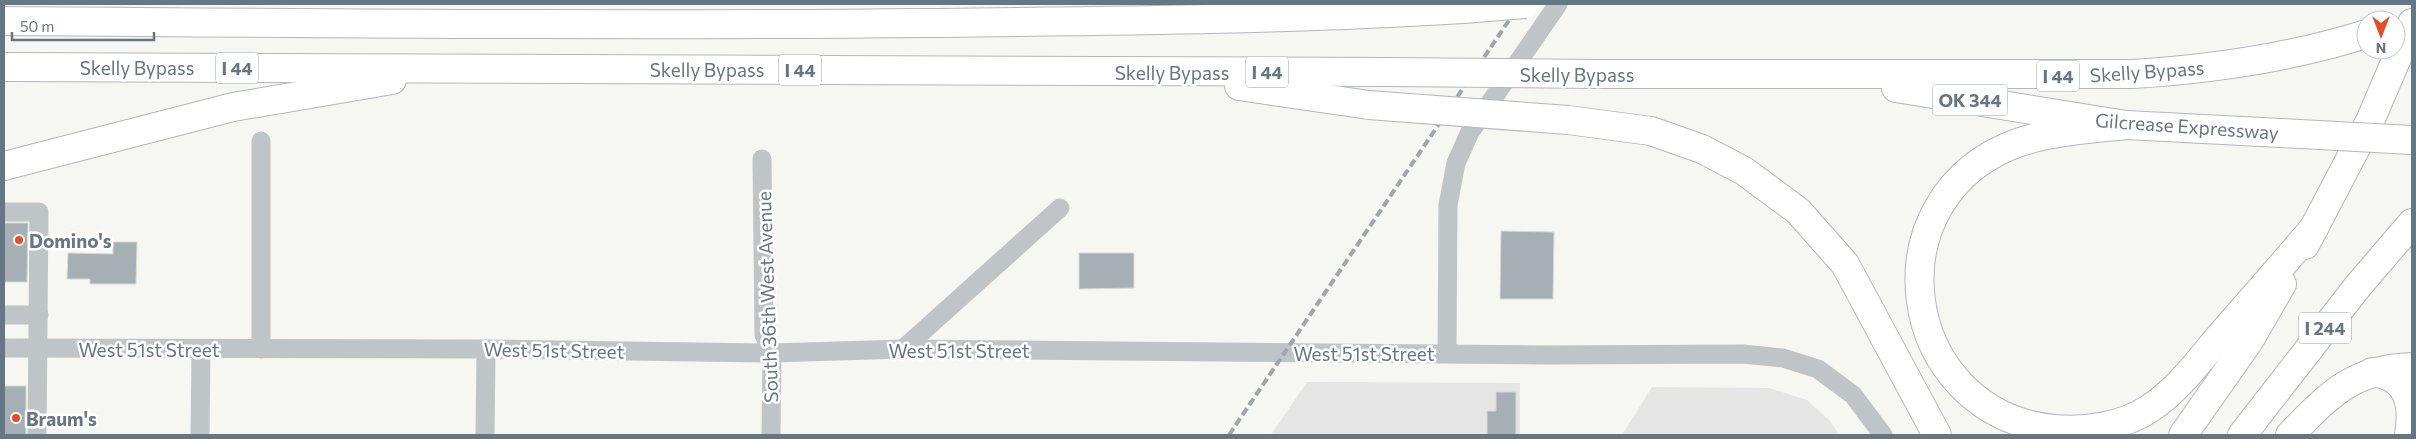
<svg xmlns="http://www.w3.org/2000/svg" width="2416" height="439" viewBox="0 0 2416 439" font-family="Commissioner,sans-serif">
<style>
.built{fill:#e4e5e4}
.building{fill:#a6afb4;stroke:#d8d8d5}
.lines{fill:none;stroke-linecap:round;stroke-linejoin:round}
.highway-casing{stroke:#b3b7ba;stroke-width:30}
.minor{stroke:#bfc4c7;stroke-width:19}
.highway{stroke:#fff;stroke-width:28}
.rail{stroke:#9ea6ab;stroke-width:4;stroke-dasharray:8 4;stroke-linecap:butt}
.highway-bridge-casing{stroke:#b3b7ba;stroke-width:30;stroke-linecap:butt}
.highway-bridge{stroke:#fff;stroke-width:28}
.poi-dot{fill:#e34e26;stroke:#fff;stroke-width:2}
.labels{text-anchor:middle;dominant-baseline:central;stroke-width:5;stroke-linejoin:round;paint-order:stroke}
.shield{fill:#fff;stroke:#93a0a9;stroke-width:1}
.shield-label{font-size:18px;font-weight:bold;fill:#657784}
.street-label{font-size:19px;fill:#657784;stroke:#fff}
.poi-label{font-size:19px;font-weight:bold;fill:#657784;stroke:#fff;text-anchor:start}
</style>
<rect width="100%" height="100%" fill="#f6f6f3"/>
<g class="built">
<path d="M1307 382 1520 383V435H1271Z"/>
<path d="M1652 387 1769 388 1807 400 1830 421 1839 435H1622Z"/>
</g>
<g class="building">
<path d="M4 223H28L27 282H4Z"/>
<path d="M1501 231 1554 232 1553 299H1500Z"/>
<path d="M113 242H137L136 284H90V279H67L68 253 113 254Z"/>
<path d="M1079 253H1134V288L1079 289Z"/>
<rect x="4" y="386" width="22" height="49"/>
<path d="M1496 392H1516V435H1487V411H1496Z"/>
</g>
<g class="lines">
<g class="highway-casing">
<g id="highway">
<path d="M4 21C312 23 620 26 928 23 1106 21 1285 20 1463 9"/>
<path d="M4 67 1388 72"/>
<path d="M1594 74H2133C2212 69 2290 58 2366 34"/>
<path d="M1239 86 1369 105"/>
<path d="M1896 88 2126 125 2281 133"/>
<path d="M1568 120 1651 131 1702 149 1744 171 1798 211 1845 264 1937 435"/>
<path d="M2126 125C2091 129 2053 131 2020 142 1867 195 1897 413 2054 429 2085 432 2123 426 2149 409 2178 390 2199 361 2221 335 2252 300 2283 264 2314 228"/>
<path d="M4 166 233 107 392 80"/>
<path d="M2305 245 2370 121 2412 23"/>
<path d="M2372 372C2409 376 2414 405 2409 435"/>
<path d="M2183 435 2249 341 2282 284"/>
<path d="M2242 435 2358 286 2412 223"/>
<path d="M2290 435C2329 395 2352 369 2412 367"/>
</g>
</g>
<g class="minor">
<path d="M261 141V349"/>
<path d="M762 159 764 335 772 353 771 435"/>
<path d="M4 212H39L37 435"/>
<path d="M4 315H39"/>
<path d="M4 348 486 349 772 353 903 349 1546 355 1743 354 1783 358 1818 369 1853 395 1883 435"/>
<path d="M903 349 1060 208"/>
<path d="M1447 353 1448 205 1456 163 1470 132 1558 4"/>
<path d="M200 435 201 350"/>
<path d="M485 435 486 349"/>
</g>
<use href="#highway" class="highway"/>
<path class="rail" d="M1229 435 1520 4"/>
<g class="highway-bridge-casing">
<g id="highway-bridge">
<path d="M1463 9 1526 4"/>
<path d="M1388 72 1594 74"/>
<path d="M1369 105 1568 120"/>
<path d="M2281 133 2412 140"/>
</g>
</g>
<use href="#highway-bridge" class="highway-bridge"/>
</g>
<g class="poi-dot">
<circle cx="19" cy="240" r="5"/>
<circle cx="16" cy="418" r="5"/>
</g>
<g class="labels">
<g class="shield">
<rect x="216" y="52.5" width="42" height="31" rx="4"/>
<rect x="779" y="54.5" width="42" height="31" rx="4"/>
<rect x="1246" y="56.5" width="42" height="31" rx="4"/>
<rect x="2037" y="60.5" width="42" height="31" rx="4"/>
<rect x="1932.5" y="84.5" width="75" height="31" rx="4"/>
<rect x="2299" y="312.5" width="52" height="31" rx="4"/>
</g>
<g class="shield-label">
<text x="237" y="68">I 44</text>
<text x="800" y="70">I 44</text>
<text x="1267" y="72">I 44</text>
<text x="2058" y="76">I 44</text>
<text x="1970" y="100">OK 344</text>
<text x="2325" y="328">I 244</text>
</g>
<g class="street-label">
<text x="137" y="67">Skelly Bypass</text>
<text x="707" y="69">Skelly Bypass</text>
<text transform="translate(2147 71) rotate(-4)">Skelly Bypass</text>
<text x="1172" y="72">Skelly Bypass</text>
<text x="1577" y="74">Skelly Bypass</text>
<text transform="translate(2187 126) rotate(4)">Gilcrease Expressway</text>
<text transform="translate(767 297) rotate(-92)">South 36th West Avenue</text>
<text x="149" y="349">West 51st Street</text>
<text transform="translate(554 350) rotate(1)">West 51st Street</text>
<text x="959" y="350">West 51st Street</text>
<text x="1364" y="353">West 51st Street</text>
</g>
<g class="poi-label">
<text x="29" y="240">Domino's</text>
<text x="26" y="418">Braum's</text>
</g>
</g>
<rect width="2416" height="439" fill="none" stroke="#657784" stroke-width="10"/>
<g transform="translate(2381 35) rotate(180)"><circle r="24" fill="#ffffff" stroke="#c1c9ce"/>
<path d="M0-4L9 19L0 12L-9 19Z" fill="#e34e26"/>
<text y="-8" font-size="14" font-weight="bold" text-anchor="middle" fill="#657784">N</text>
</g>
<path d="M12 32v8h142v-8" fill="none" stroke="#657784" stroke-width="2.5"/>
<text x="20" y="32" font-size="15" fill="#657784" stroke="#ffffff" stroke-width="4" paint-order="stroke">50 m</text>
</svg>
